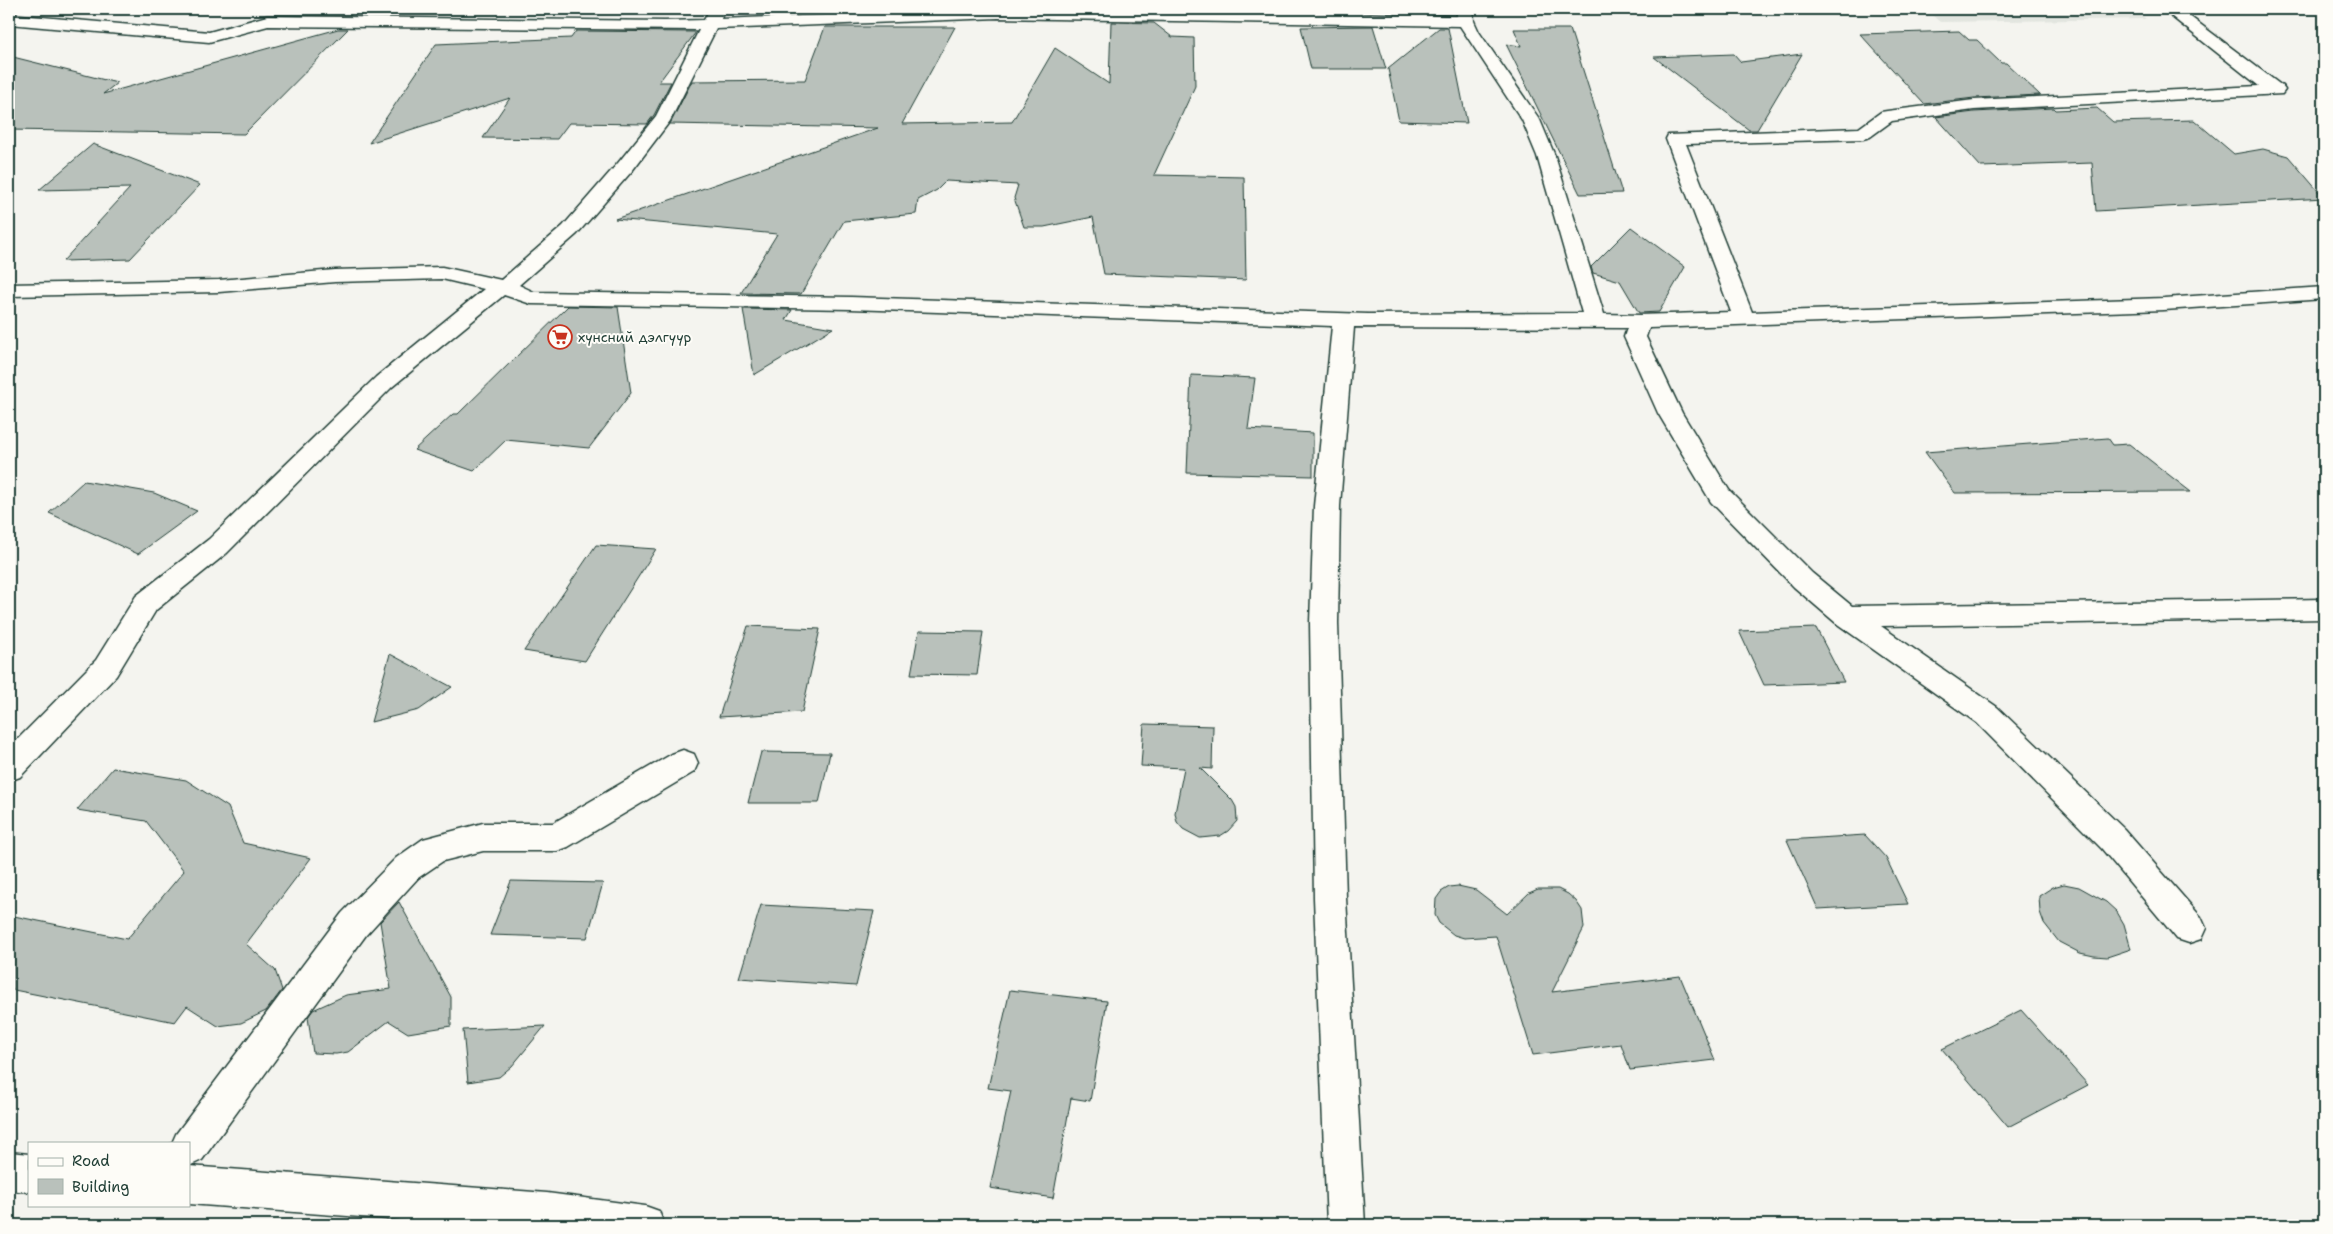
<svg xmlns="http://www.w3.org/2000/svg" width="2333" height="1234" viewBox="0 0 2333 1234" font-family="'Shantell Sans',sans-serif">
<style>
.built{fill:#e2e5df}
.building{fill:#b9c1bb;stroke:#1f3d34}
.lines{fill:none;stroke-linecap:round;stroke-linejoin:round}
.minor-casing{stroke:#1f3d34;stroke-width:3}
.minor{fill:#fdfcf7;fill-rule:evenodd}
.labels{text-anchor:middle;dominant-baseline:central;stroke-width:4;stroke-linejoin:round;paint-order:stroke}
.poi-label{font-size:14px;fill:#1f3d34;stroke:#fdfcf7;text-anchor:start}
</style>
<rect width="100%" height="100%" fill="#f4f4ef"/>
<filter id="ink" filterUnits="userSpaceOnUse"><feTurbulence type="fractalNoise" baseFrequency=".02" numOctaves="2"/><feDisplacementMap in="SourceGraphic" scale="10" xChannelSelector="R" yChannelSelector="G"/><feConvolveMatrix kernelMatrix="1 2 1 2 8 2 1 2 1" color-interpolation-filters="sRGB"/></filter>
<g filter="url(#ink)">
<path class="built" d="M1925 9H2133L2146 19 1940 22Z"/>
<g class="building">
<path d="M1111 22 1154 23 1172 37 1194 38 1195 86 1154 175 1244 177 1246 280 1104 274 1093 217 1044 227H1024L1014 198 1018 185 946 181 937 190 918 200 916 214 844 221 801 294 741 293 777 234 615 219 878 128 670 124 692 81 805 80 825 27H955L902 124 1012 122 1055 48 1109 84Z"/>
<path d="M1373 26 1386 69H1311L1301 27Z"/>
<path d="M1439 28H1448L1467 123 1399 121 1388 69Z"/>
<path d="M338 29H348L244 134 9 130V56L117 83 103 94Z"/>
<path d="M1514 29H1570L1622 193 1580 194 1506 44 1521 46Z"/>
<path d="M576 31 696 32 659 82H671L654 115 647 124 569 123 557 139 483 138 510 98 369 143 436 44 571 38Z"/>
<path d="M1959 31 1969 40H1977L2001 63H2006L2040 95 1974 98 1924 104 1860 34Z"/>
<path d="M1734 54 1741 62 1802 54 1757 130H1749L1654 57Z"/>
<path d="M2054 108 2056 110 2097 108 2113 122 2194 120 2234 154 2263 149 2288 156 2324 198 2096 211 2092 163 1981 167 1936 117 1974 112Z"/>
<path d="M93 144 200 185 130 259 63 261 130 188 39 190Z"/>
<path d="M1631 227 1685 267 1659 312 1639 313 1620 281 1593 273 1591 267Z"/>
<path d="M568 306 618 307 631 393 589 448 506 440 474 471 414 450 453 414H458Z"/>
<path d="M743 309 792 310 786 320 833 328 754 375Z"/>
<path d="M1191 375 1255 378 1248 429 1313 433V476L1187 473Z"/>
<path d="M2108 438 2113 445 2129 444 2191 492 1955 493 1925 452Z"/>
<path d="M84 481 154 493 197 511 138 554 49 513Z"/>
<path d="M596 545 656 549 585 661 524 651Z"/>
<path d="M748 626 820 629 802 712 719 717Z"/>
<path d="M1816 628 1844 682 1764 685 1739 631Z"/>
<path d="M919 631 983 632 977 675 911 674Z"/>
<path d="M390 654 452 687 419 710 371 722Z"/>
<path d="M1144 724 1213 726 1212 769 1200 768 1232 800 1236 807 1237 821 1228 831 1220 836 1200 838 1183 829 1177 822 1175 813 1184 768 1141 766Z"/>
<path d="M761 752 830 753 819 803H748Z"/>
<path d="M113 768 186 780 228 807 243 843 311 858 246 944 275 970 282 990 266 1011 241 1023 218 1026 187 1006 175 1022 9 989V915L127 939 184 871 146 821 77 810Z"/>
<path d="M1865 835 1886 858 1908 904 1818 909 1787 840Z"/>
<path d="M511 881 603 883 587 938 490 935Z"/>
<path d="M2064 884 2079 887 2106 902 2117 912 2124 924 2131 949 2107 957 2094 956 2080 953 2059 942 2044 923 2040 912 2039 896 2053 887Z"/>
<path d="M1458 886 1476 890 1507 914 1529 893 1538 889H1558L1568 894 1576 901 1582 910 1584 928 1552 992 1680 976 1715 1060 1630 1070 1621 1044 1533 1055 1496 936 1464 938 1454 935 1439 923 1435 915 1436 899 1441 892 1449 887Z"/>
<path d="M399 902 451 997V1026L408 1033 389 1021 348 1052 336 1054 313 1053 308 1017 313 1010 346 995 391 989 380 922Z"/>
<path d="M761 905 874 911 856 986 739 978Z"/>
<path d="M1010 990 1107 1001 1090 1101 1071 1098 1053 1198 990 1188 1011 1091 988 1088Z"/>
<path d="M2021 1010 2088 1085 2008 1127 1942 1049Z"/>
<path d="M545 1026 512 1066 499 1077 468 1082 463 1030Z"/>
</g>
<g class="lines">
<g class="minor-casing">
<g id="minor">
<path d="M710 9H724L721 19 982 9 1268 11 1457 16V9H1473L1474 21 1479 32 1540 120 1555 156 1604 314 1640 315 1731 312 1666 139 1668 135 1859 128 1881 112 1887 111 1974 100 2259 86 2162 9H2180L2282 86 2285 90 2282 94 1974 110 1892 121 1870 137 1863 139 1686 144 1752 312 2164 298 2324 287V299L2164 310 1649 328 1646 337 1682 413 1729 490 1812 573 1852 606 2324 599V619L1881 626 1997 707 2124 829 2201 917 2206 928 2201 939 2189 943 2177 939 2102 849 1977 723 1836 623 1794 587 1711 502 1658 413 1624 337 1627 328 1354 327 1340 506 1338 623 1346 898 1365 1225H1327L1314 898 1310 623 1314 506 1332 326 851 309 531 304 504 295 392 387 227 553 156 610 116 676 20 777 9 781V748L96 660 136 596 209 539 376 377 484 289 442 279 335 282 219 292 9 296V284L219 280 335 270 442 267 501 280 563 226 618 163 656 116 699 30 268 26 209 42 9 24V14L209 32 267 16 665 21 704 20ZM998 18 1460 26 1522 120 1537 156 1582 313 1368 314 851 297 534 292 519 285 577 234 632 171 670 121 716 29Z"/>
<path d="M683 750 694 754 698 763 694 772 568 847 557 851H483L443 861 418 878 366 935 202 1160 189 1166V1143H172L176 1134 342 913 396 858 423 839 483 823H553L672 754Z"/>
<path d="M9 1152 29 1154V1192L9 1190Z"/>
<path d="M189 1166 547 1193 645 1206 659 1211 664 1225H467L189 1204Z"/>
</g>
</g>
<use href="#minor" class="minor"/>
</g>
</g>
<defs>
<g id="supermarket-ring" transform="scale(1.25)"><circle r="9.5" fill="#fdfcf7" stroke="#c8321e" stroke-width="1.5"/><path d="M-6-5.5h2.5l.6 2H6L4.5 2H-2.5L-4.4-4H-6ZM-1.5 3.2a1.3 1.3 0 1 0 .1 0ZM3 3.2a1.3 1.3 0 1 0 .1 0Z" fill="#c8321e"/></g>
</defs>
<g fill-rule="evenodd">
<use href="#supermarket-ring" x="560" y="337"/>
</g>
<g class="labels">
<g class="poi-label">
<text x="578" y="337">хүнсний дэлгүүр</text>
</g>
</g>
<rect width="2333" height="1234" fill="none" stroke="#fdfcf7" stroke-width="30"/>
<rect x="15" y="15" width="2303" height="1204" fill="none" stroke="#1f3d34" stroke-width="2" filter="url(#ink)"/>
<rect x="28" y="1142" width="162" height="65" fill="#fdfcf7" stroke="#a4b0a9"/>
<rect x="38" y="1158" width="25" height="8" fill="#fdfcf7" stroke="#a4b0a9"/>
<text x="72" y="1166" font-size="15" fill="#1f3d34">Road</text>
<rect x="38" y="1179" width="25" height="15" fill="#b9c1bb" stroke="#a4b0a9"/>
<text x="72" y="1192" font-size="15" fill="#1f3d34">Building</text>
</svg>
